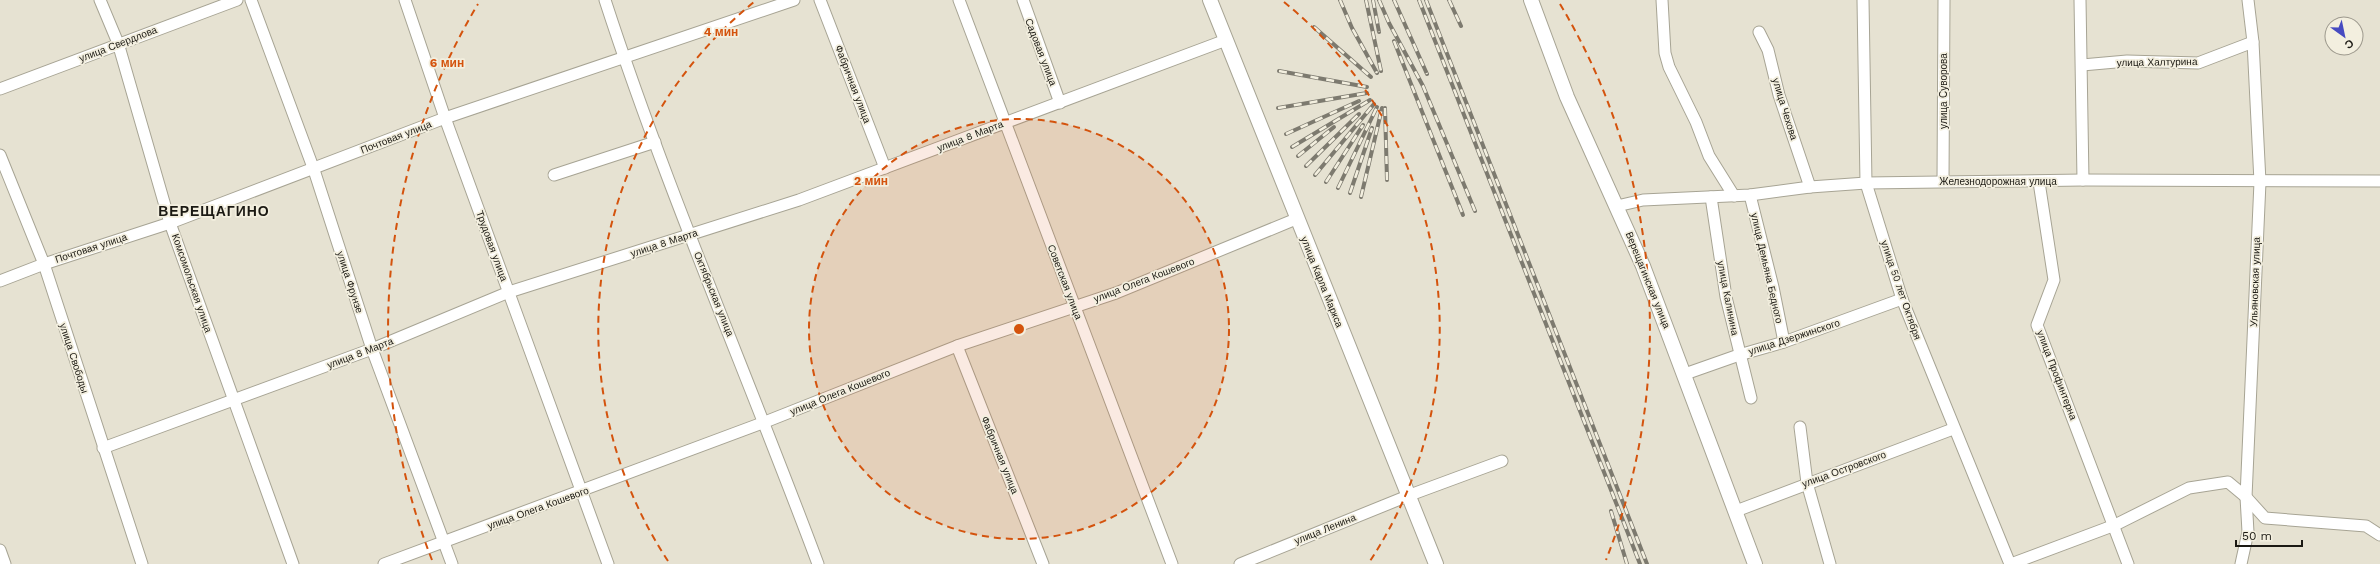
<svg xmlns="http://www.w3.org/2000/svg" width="2380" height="564" viewBox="0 0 2380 564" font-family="'Work Sans',sans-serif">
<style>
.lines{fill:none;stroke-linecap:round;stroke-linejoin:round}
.minor-casing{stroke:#a7a494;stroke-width:13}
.major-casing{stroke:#a7a494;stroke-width:16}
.minor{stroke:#fff;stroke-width:11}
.major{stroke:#fff;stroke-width:14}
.rail-casing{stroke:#7d7a6f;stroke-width:4}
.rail{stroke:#f3efdf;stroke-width:2.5;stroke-dasharray:8;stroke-linecap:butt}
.ring{fill:none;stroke:#d4530d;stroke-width:2;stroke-dasharray:7 5}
.labels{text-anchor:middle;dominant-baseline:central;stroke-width:3.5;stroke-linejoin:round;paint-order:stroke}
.street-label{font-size:10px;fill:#1b1913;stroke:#f3efdf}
.district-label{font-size:14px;font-weight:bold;letter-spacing:1px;fill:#1b1913;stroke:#f3efdf}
.centre{fill:#d4530d;stroke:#f3efdf;stroke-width:2}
.ring-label{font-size:12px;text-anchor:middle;font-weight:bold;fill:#d4530d;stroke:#f3efdf;stroke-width:3.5;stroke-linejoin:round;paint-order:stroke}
</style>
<rect width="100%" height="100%" fill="#e6e2d2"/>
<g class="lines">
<g class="minor-casing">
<g id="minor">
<path d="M100 0 118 43 170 223 293 564"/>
<path d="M251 0 314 170 372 349 452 564"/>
<path d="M405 0 445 118 608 564"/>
<path d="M605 0C667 191 748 376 818 564"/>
<path d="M820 0 885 168"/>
<path d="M959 0 1172 564"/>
<path d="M1023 0 1060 103"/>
<path d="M1662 0 1665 53 1669 67 1696 122 1709 156 1734 196"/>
<path d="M1863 0 1866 183 1902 299 2010 564"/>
<path d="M2080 0 2083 180"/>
<path d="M1759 32 1768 50 1779 95 1810 187"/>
<path d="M2082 65 2127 61 2198 63 2253 42"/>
<path d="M0 89 237 0"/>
<path d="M0 155 44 264 142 564"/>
<path d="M554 175 655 142"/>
<path d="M1943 181 1944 0"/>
<path d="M2039 182 2054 280 2037 325 2128 564"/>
<path d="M1750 195 1773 287 1784 342"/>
<path d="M1711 197 1726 297 1751 398"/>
<path d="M1617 206 1643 200 1750 195 1810 187 1866 183 2083 180 2380 181"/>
<path d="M0 281 44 264 170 223 445 118 794 0"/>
<path d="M957 346 1043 564"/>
<path d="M1685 374 1739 355 1784 342 1902 299"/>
<path d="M1800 427 1807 483 1830 564"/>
<path d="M103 448 372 349 509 292 799 200 1226 40"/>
<path d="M1736 511 1953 429"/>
<path d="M0 550 5 564"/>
<path d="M384 564 765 422 957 346 1116 293 1296 219"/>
<path d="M1240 564 1410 495 1502 461"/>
<path d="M2011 564 2115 525 2189 488 2228 482 2246 497 2265 518 2366 526 2380 535"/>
<path d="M2241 564 2248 532 2246 497 2260 182 2253 42 2248 0"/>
</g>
</g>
<g class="major-casing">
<g id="major">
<path d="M1210 0 1436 564"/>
<path d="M1531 0 1567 97 1643 266 1755 564"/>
</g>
</g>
<use href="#minor" class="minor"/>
<use href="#major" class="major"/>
<g class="rail-casing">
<g id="rail">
<path d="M1340 0 1352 28 1377 73"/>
<path d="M1366 0 1381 71"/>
<path d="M1373 0 1379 32"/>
<path d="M1379 0 1389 23 1423 86 1475 211"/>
<path d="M1394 0 1427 74"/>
<path d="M1419 0 1640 564"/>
<path d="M1426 0 1647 564"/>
<path d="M1449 0 1461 26"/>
<path d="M1314 27 1371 77"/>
<path d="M1394 41 1463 215"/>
<path d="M1279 71 1367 87"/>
<path d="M1278 108 1367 93"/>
<path d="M1385 108 1387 180"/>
<path d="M1286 134 1359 101"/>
<path d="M1292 147 1370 100"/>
<path d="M1298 156 1334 127"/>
<path d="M1306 166 1359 114"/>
<path d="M1315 175 1374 104"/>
<path d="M1326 182 1363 125"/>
<path d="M1338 188 1377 107"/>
<path d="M1350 193 1372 128"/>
<path d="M1361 197 1382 108"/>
<path d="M1611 511 1627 564"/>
</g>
</g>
<use href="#rail" class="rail"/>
</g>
<circle cx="1019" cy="329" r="210" fill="#d4530d" fill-opacity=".12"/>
<g class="ring">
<circle cx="1019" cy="329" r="210"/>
<path d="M668 561A421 421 0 0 1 754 2M1284 2A421 421 0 0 1 1370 561"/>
<path d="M432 560A631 631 0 0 1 478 4M1560 4A631 631 0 0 1 1606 560"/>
</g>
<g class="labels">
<g class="street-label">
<text transform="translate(118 44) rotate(-21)">улица Свердлова</text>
<text transform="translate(1041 52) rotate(69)">Садовая улица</text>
<text transform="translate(2157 62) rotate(-1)">улица Халтурина</text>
<text transform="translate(853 84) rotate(69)">Фабричная улица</text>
<text transform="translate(1943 91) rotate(-90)">улица Суворова</text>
<text transform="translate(1785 109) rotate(73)">улица Чехова</text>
<text transform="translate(970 136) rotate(-21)">улица 8 Марта</text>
<text transform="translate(396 137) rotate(-21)">Почтовая улица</text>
<text x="1998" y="181">Железнодорожная улица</text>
<text transform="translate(664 243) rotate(-18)">улица 8 Марта</text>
<text transform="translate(492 246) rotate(70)">Трудовая улица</text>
<text transform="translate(91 248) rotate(-18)">Почтовая улица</text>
<text transform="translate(1767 268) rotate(77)">улица Демьяна Бедного</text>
<text transform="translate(1144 280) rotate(-21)">улица Олега Кошевого</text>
<text transform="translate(1648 280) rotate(68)">Верещагинская улица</text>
<text transform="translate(350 282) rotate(72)">улица Фрунзе</text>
<text transform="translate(1065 282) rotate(69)">Советская улица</text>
<text transform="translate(1322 282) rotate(68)">улица Карла Маркса</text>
<text transform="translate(2255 282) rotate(-88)">Ульяновская улица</text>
<text transform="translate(192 283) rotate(71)">Комсомольская улица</text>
<text transform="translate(1901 290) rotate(71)">улица 50 лет Октября</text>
<text transform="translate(714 294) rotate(68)">Октябрьская улица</text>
<text transform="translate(1728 298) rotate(79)">улица Калинина</text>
<text transform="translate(1794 337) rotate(-18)">улица Дзержинского</text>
<text transform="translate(360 353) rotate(-21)">улица 8 Марта</text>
<text transform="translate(74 358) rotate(72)">улица Свободы</text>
<text transform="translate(2057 375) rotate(69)">улица Профинтерна</text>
<text transform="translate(840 392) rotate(-22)">улица Олега Кошевого</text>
<text transform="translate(1000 455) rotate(68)">Фабричная улица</text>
<text transform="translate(1844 469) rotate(-20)">улица Островского</text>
<text transform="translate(538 508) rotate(-20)">улица Олега Кошевого</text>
<text transform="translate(1325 529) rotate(-22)">улица Ленина</text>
</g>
<g class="district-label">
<text x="214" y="211">ВЕРЕЩАГИНО</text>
</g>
</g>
<circle cx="1019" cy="329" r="6" class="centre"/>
<g class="ring-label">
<text x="721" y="36">4 мин</text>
<text x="447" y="67">6 мин</text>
<text x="871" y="185">2 мин</text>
</g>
<g transform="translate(2344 36) rotate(147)"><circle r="19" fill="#f3efdf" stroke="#9d998d"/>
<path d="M0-3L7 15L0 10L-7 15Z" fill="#474bc1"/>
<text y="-6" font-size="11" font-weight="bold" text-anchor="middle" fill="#1b1913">С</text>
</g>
<path d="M2236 540v6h66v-6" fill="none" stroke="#1b1913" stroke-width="2"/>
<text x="2242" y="540" font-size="12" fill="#1b1913" stroke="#f3efdf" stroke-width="3" paint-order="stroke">50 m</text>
</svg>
